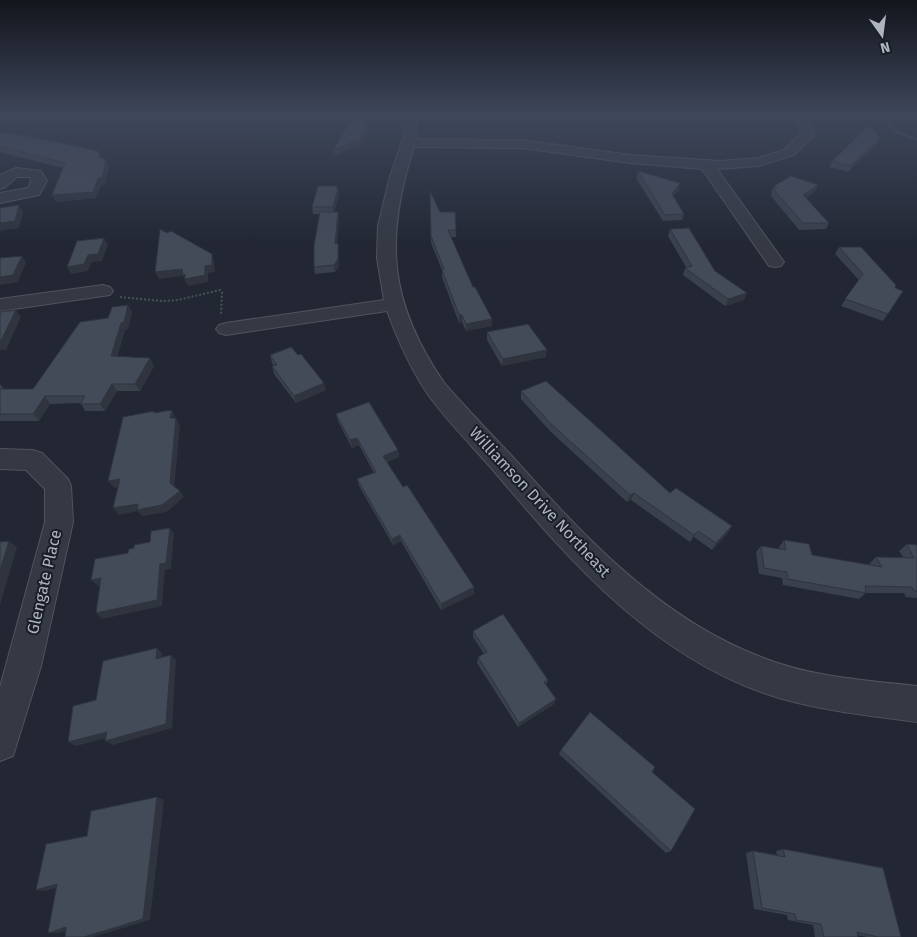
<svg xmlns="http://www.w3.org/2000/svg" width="917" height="937" viewBox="0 0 917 937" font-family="'Fira Sans',sans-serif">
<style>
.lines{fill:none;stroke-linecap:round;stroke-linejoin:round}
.stream{fill:#39435b;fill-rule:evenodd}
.minor-casing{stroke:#4f545f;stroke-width:2}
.path{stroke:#455256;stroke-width:2;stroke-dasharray:2 2;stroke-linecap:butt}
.minor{fill:#353944;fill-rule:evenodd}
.wall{fill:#3a404c}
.shaded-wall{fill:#2f343e}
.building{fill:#434a58;stroke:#2f343e}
.labels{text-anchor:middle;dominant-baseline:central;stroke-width:4;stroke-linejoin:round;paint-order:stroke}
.street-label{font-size:16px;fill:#afb4c1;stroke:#1a1e29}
</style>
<rect width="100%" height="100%" fill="#222733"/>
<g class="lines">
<path class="stream" d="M889 114H892L893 117 890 123 894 129 917 139V141L892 131 886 123 891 117Z"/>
<g class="minor-casing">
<g id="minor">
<path d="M401 114H413L417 127 416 139 522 140 630 155 720 161 758 158 784 150 800 134 795 115 807 114 814 135 794 155 759 166 717 169 784 262 781 266 775 267 769 266 702 169 630 163 522 148 422 147H414C384 240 389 303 445 384 466 408 488 431 510 454 582 534 658 618 761 657 810 677 865 680 917 686V722C871 716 824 711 779 698 658 662 572 564 493 470 472 446 448 422 429 396 411 370 398 341 387 311L226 335 219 333 216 329 219 325 226 323 384 300 377 258 378 226 389 180 404 135Z"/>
<path d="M16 168 41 171 47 181 39 195 0 203V193L28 188 31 181 30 177H17L5 187 0 189V175Z"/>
<path d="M103 285 110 287 113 291 110 295 0 311V299Z"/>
<path d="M0 449 33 450 42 453 68 479 71 486 73 522 41 666 13 756 0 761V687L45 522V489L26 470 0 469Z"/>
</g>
</g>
<path class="path" d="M120 297 162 301 178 300 220 290 222 292 221 314"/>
<use href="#minor" class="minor"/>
</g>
<g class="wall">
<path d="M744 114H757L756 117Z"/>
<path d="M0 132 101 158 109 166 105 184 101 185 96 198 56 202 52 195 63 168 0 152Z"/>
<path d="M877 144 848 172 829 167 832 161Z"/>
<path d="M638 171 679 190 673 196 684 214 682 220 663 221 636 178Z"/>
<path d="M818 185 815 191 806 198 829 223 826 229 799 230 771 196 772 193H771L774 186Z"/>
<path d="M337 186 339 195 334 212H338L339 218 337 244 338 243 339 250V266L335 272 315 274 314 267 320 214H313L312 207Z"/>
<path d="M430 191 440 212H455L456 237H451L473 287 492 326 466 331 462 322 459 323 442 277V270L431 243Z"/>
<path d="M670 229 715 271 747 293 744 300 725 306 683 275 685 268 686 267 668 236Z"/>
<path d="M839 247 895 288 903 291 883 321 841 306 859 280 835 254Z"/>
<path d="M132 312 128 329 125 330 117 357 154 366 140 391H117L105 411H85L81 403 50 404 39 421H0V384L4 389H33L108 318Z"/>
<path d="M487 332 546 357 502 366 487 340Z"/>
<path d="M270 355H298L324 383 326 390 296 403 274 374 272 366H274L272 363Z"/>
<path d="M521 391 670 493 728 533 712 550 694 537 690 542 631 500 627 502 550 431 521 399Z"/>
<path d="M336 414 398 450 399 457 387 462 474 594 441 610 401 541 393 545 359 486 357 479 374 473 359 445 352 448 338 421Z"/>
<path d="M784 540 812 555 870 565V563L876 557H903L899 551 907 544 917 545V598L906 597 904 593H866L859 599 783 585 782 578 759 574 756 552 761 546 779 549V547Z"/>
<path d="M473 631 548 680 546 685 556 699 554 704 518 727 477 663 478 657 484 654 473 637Z"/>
<path d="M561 750 652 772 671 851 666 853 559 754Z"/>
<path d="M783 849 901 937H867L857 935 858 937H815L813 925 788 920 787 915 754 909 746 853 753 851 777 855 776 851Z"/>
</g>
<g class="shaded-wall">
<path d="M370 114H371V119L369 124V129L361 145 334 156 333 150 365 123Z"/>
<path d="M880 138 877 144 848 172 851 166Z"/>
<path d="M106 160 109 166 105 184 101 185 96 198 56 202 52 195 98 178Z"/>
<path d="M680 183 679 190 670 200 672 194Z"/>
<path d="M818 185 815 191 800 201 803 195Z"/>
<path d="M337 186 339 195 334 214 333 207Z"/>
<path d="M19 205 23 212 19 228 0 231V223Z"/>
<path d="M338 212 339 218 336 251 335 244Z"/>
<path d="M104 238 108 245 102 261 92 262 88 271 71 274 67 267 88 255Z"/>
<path d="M338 243 339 250V266L335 272 334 265Z"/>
<path d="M212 254 214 261 215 272 208 273V282L188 286 183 276 159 279 155 272 182 269 205 266Z"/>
<path d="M22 256 26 263 18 282 0 285V277Z"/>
<path d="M747 293 744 300 725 306 728 299Z"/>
<path d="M128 305 132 312 128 329 125 330 115 363 111 356 121 323Z"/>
<path d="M16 310 21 317 6 350H0V343Z"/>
<path d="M459 315H462V322L459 323Z"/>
<path d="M492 319V326L466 331V324Z"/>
<path d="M547 350 546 357 502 366 503 359Z"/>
<path d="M150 358 154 366 140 391 135 384Z"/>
<path d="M324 383 326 390 296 403 294 396Z"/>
<path d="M112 384 117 391 105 411 100 404Z"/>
<path d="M45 396 50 404 39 421 33 414Z"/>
<path d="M172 410 175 417 170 418Z"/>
<path d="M176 418 180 425 174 490 170 483Z"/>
<path d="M357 438 359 445 352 448 350 440Z"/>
<path d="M398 450 399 457 384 463 383 456Z"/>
<path d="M120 479 125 486 114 488 108 481Z"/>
<path d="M180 491 184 497 167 512 142 516 138 511 119 515 113 508Z"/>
<path d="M634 493 631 500 627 502 630 495Z"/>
<path d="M732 526 728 533 712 550 716 543Z"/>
<path d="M170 528 174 534 171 569 165 570 162 606 102 619 96 613 160 564Z"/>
<path d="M698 531 694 537 690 542 694 535Z"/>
<path d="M400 535 401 541 393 545 392 539Z"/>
<path d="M9 541 17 547 0 605V571Z"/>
<path d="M101 578 107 584 98 586 91 580Z"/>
<path d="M474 587V594L441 610V604Z"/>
<path d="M157 648 162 653 161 664 156 659Z"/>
<path d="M171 655 176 660 172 728 113 745 105 741Z"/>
<path d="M556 699 554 704 518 727 519 723Z"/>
<path d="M107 732 114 736 76 746 68 742Z"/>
<path d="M157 797 164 800 150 920 93 937H84Z"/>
<path d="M57 884 66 885 46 891 36 890Z"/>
<path d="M66 927 76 928 59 933H48Z"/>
</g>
<g class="building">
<path d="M355 114H370L365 123H369L360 139 333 150 350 122H356Z"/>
<path d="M870 125 880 138 851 166 832 161Z"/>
<path d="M0 132 22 135 98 151 100 157 106 160 102 178H98L93 192 52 195 65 163 0 147Z"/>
<path d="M638 171 680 183 672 194 684 214 665 215Z"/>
<path d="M791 176 818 185 803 195 829 223H803L774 190 777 188 774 186Z"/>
<path d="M318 186H337L336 188H338L333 207H312Z"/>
<path d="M430 191 440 212H455L456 230H448L473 287H475L492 319 466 324 462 315H459L442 270 444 269 431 236Z"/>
<path d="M19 205 15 221 0 223V208Z"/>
<path d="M320 212H338L335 244 338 243V259L334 265 314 267V245Z"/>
<path d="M689 228 715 271 747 293 728 299 685 268 692 266 670 229Z"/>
<path d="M160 229 167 233 171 231 212 254V265L205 266V275L185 279V274L183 275 182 269 155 272Z"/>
<path d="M104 238 98 254 88 255 84 264 67 267 77 241Z"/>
<path d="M839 247H861L896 285 895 288 903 291 888 314 845 299 863 274Z"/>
<path d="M22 256 13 275 0 277V258Z"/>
<path d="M128 305 124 322 121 323 111 356 150 358 135 384H112L100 404H80L85 396H45L33 414H0V389H33L80 322 108 318 112 307Z"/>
<path d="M16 310 0 343V312Z"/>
<path d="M528 324 547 350 503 359 487 332Z"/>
<path d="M291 347 298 355 301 354 324 383 294 396 272 366 277 365 270 355Z"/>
<path d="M546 381 670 493 676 488 732 526 716 543 698 531 694 535 634 493 630 495 551 424 521 391Z"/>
<path d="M369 402 398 450 383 456 403 487 407 485 474 587 441 604 400 535 392 539 357 479 376 472 357 438 350 440 336 414Z"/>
<path d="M172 410 170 418H176L170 483 180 491 162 505 137 510 138 504 113 508 120 479 108 481 123 417 154 411V413Z"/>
<path d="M170 528 166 563 160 564 157 600 96 613 101 578 91 580 95 559 128 553 129 549 134 548V545L150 542 151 531Z"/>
<path d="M784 540 809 544 812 555 882 567 876 557 914 558 907 544 917 545V591H914L912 587 865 586 866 593 788 579 787 572 764 568 761 546 786 550Z"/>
<path d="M9 541 0 571V542Z"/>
<path d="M503 614 548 680 544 682 556 699 519 723 478 657 487 652 473 631Z"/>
<path d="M157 648 156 659 171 655 166 724 105 741 107 732 68 742 73 706 96 700 103 661Z"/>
<path d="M590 712 655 767 652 772 695 809 671 851 561 750Z"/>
<path d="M157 797 143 919 84 937H65L66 927 48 933 57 884 36 890 46 844 87 836 91 811Z"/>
<path d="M783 849 883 868 901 937H878L857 932 858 937H824L821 924 796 920 795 914 762 908 753 851 785 857Z"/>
</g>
<linearGradient id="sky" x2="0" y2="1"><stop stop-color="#13151c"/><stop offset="0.47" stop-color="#3e475b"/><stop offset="1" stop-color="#3e475b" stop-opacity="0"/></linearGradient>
<rect width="917" height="245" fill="url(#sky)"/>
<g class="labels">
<g class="street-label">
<text transform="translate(540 502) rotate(47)">Williamson Drive Northeast</text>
<text transform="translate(44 582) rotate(-77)">Glengate Place</text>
</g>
</g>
<g transform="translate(882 35) rotate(166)" stroke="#1a1e29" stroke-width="4" paint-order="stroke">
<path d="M0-4L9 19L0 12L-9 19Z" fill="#afb4c1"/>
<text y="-8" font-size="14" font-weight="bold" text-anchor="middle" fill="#afb4c1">N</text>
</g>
</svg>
